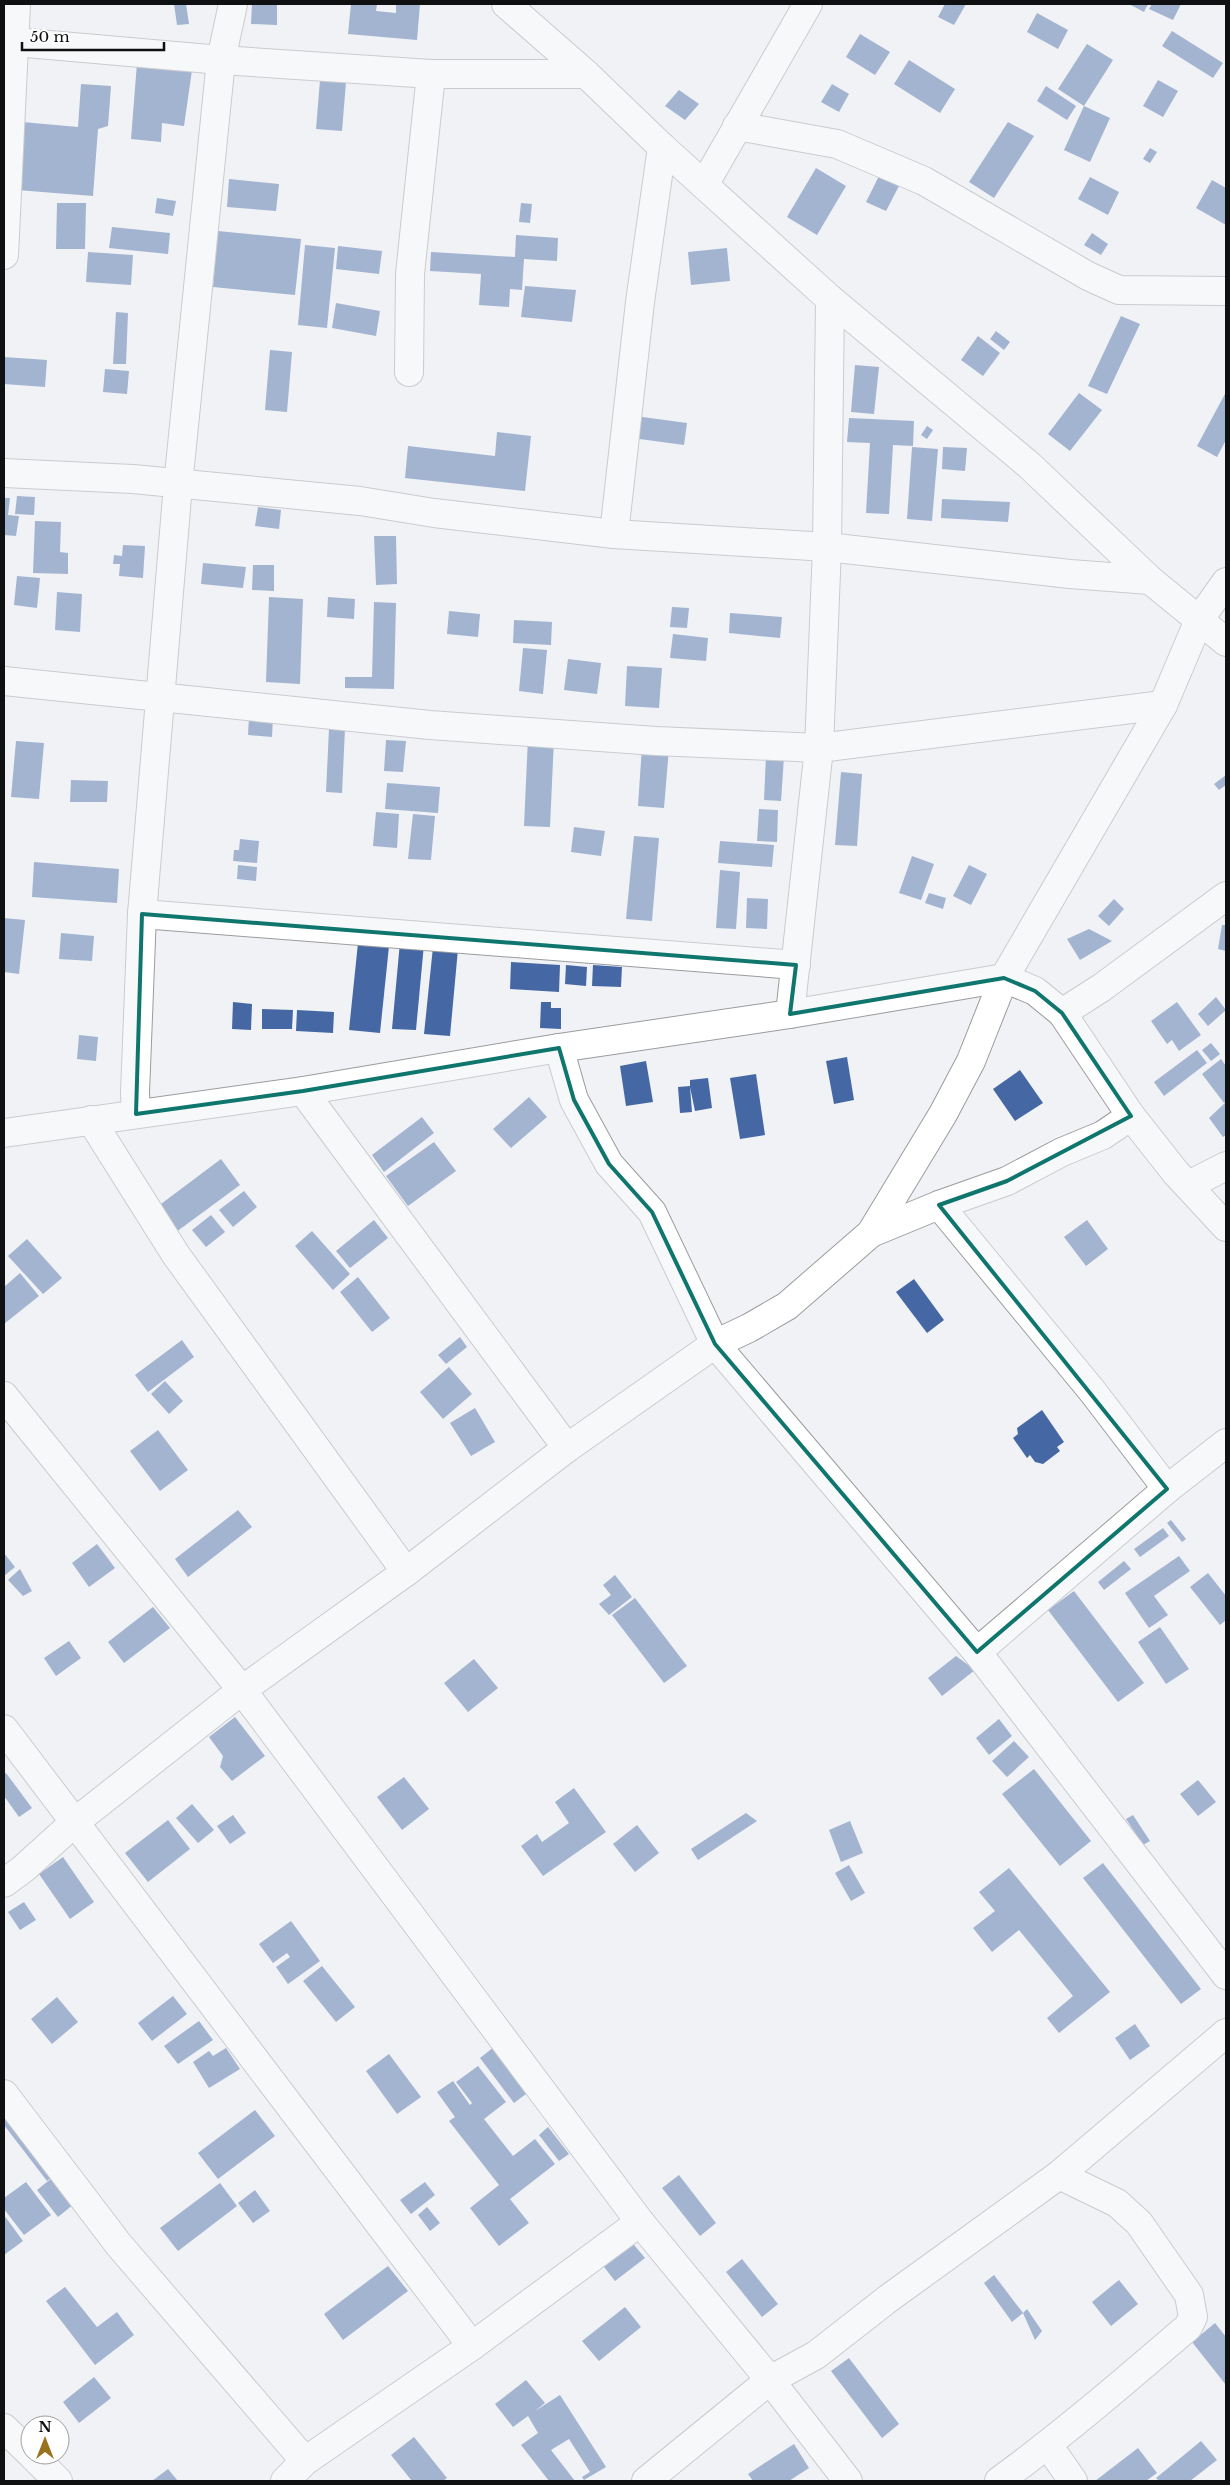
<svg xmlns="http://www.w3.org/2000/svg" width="1230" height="2485" viewBox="0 0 1230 2485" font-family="'Libre Baskerville',serif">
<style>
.building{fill:#4568a4}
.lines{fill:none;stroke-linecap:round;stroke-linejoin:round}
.minor-casing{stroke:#9a9c9f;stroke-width:30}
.minor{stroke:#fff;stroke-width:28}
.marked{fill:none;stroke:#0f766e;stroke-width:4;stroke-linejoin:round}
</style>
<rect width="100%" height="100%" fill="#f0f2f5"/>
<g class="building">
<path d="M174 4H186L189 24 177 25Z"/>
<path d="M252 4H277V25L251 24Z"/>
<path d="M351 4H377L376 11 396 13V4H420L417 40 348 34Z"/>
<path d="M945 4H966L954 25 938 17Z"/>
<path d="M1129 4H1148L1144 12Z"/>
<path d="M1152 4H1181L1173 20 1149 9Z"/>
<path d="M1037 13 1068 30 1058 49 1027 32Z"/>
<path d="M1172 31 1223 63 1213 78 1162 46Z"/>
<path d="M860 34 890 52 875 75 846 57Z"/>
<path d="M1087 44 1113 60 1084 106 1058 89Z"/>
<path d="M909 60 955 89 940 113 894 84Z"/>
<path d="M137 63H193L184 126 162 123 161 142 131 139Z"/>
<path d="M320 80 346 82 342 131 316 129Z"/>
<path d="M1158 80 1178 91 1163 117 1143 106Z"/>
<path d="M81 84 111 86 108 126 98 129 93 196 17 190 22 122 78 127Z"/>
<path d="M832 84 849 94 839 112 821 102Z"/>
<path d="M1046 86 1076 106 1067 120 1037 101Z"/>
<path d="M679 90 699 104 685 120 665 106Z"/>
<path d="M1084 106 1110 118 1090 162 1064 150Z"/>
<path d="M1008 122 1034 136 994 198 969 182Z"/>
<path d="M1150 148 1157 152 1150 163 1143 159Z"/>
<path d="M816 168 846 186 817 235 787 217Z"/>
<path d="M879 176 899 186 886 211 866 202Z"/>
<path d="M1090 177 1119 192 1108 215 1078 199Z"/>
<path d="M229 179 279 184 276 211 227 207Z"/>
<path d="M1212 180 1226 188V225L1196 208Z"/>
<path d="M157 198 176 201 173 216 155 213Z"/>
<path d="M57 203H86L85 249H56Z"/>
<path d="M521 203 532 204 530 223 519 222Z"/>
<path d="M112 227 170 233 168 254 109 248Z"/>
<path d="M218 231 301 239 295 295 213 287Z"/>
<path d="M1092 233 1108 244 1101 255 1084 245Z"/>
<path d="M516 235 558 238 557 261 524 259 522 290 510 289 509 307 479 305 481 274 430 271 431 252 515 257Z"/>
<path d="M305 245 335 248 327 328 298 325Z"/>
<path d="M338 246 382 251 379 274 336 269Z"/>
<path d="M727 248 730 281 691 285 688 252Z"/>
<path d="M88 252 133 255 131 285 86 282Z"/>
<path d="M525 286 576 290 572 322 521 317Z"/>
<path d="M336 303 380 311 376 336 332 328Z"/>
<path d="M116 312 128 313 126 364H113Z"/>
<path d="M1121 316 1140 324 1107 394 1088 386Z"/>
<path d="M996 331 1010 342 1004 350 990 339Z"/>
<path d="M978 336 1000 353 983 376 961 360Z"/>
<path d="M270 350 292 352 287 412 265 410Z"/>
<path d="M4 357 47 360 45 387 4 384Z"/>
<path d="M855 365 879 367 874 414 851 412Z"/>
<path d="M105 369 129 371 127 394 103 392Z"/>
<path d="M1226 392V440L1217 457 1197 446Z"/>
<path d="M1079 393 1102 410 1070 451 1048 434Z"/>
<path d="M635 416 687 423 684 445 632 438Z"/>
<path d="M849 418 914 421 913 446 893 445 889 514 866 513 870 443 847 442Z"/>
<path d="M927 426 933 430 927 439 921 435Z"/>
<path d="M497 432 531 436 525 491 405 478 408 446 495 456Z"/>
<path d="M912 447 938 449 932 521 907 519Z"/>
<path d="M943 447 967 448 965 471 942 469Z"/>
<path d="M17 496 35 497 34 515 15 514Z"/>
<path d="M4 498H10L8 515 19 516 16 536 4 535Z"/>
<path d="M942 499 1010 502 1008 522 941 518Z"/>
<path d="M258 507 281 510 279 529 255 526Z"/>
<path d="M35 521 61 522 60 552 68 553V574L33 573Z"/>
<path d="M374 536H396L397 584 376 585Z"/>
<path d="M123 545 145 546 143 578 119 576 120 564H113L114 555 122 556Z"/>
<path d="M203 563 246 567 243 588 201 584Z"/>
<path d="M253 565H274V591L252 590Z"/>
<path d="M17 576 40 578 37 608 14 605Z"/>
<path d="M57 592 82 594 80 632 55 630Z"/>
<path d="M269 597 303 599 300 684 266 682Z"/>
<path d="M328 597 355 599 354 619 327 617Z"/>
<path d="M374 602 396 603 394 689 345 688V677H372Z"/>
<path d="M672 607 689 608 687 628 670 627Z"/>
<path d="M449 611 480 614 478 637 447 634Z"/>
<path d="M730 613 782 617 780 638 729 633Z"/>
<path d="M514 620 552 622 551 645 513 643Z"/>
<path d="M673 634 708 638 706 661 670 658Z"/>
<path d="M523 648 547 650 543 694 519 691Z"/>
<path d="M568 659 601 663 597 694 564 690Z"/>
<path d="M627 666 662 668 659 708 625 706Z"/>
<path d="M249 717H273L272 737 248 735Z"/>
<path d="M329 729H345L342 793 326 792Z"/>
<path d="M528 738 554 739 550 827 524 826Z"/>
<path d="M386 740 406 741 403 772 384 771Z"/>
<path d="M16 741 44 743 39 799 11 797Z"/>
<path d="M642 746 669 748 664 808 638 806Z"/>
<path d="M766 756 784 757 781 801 764 800Z"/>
<path d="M841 772 862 774 857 846 835 845Z"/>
<path d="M1226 775V785L1219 790 1214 784Z"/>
<path d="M71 780 108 781 107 802H70Z"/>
<path d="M387 783 440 787 438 813 385 809Z"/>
<path d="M759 809 778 810 777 842 757 841Z"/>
<path d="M376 812 399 814 397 848 373 846Z"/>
<path d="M413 814 435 816 431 860 408 859Z"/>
<path d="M574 827 605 831 601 856 571 852Z"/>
<path d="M634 836 659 838 652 921 626 919Z"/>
<path d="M240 839 259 841 257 863 233 861 234 850H239Z"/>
<path d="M720 841 774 845 772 867 718 863Z"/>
<path d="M912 856 934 864 921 900 899 893Z"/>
<path d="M34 862 119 869 117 903 32 897Z"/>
<path d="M238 865 257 867 256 881 237 879Z"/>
<path d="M969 865 987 874 971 905 953 896Z"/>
<path d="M720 870 740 872 736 929 716 928Z"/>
<path d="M929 893 946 898 943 909 925 903Z"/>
<path d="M747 898 768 899 767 929 746 928Z"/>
<path d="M1114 899 1124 909 1109 926 1098 916Z"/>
<path d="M4 918 25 920 19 974 4 972Z"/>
<path d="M1222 925H1226V951L1218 949Z"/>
<path d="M1089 929 1112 941 1080 960 1067 939Z"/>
<path d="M61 933 94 936 92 961 59 959Z"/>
<path d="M400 942 424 944 416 1030 392 1029Z"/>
<path d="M358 943 389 946 380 1033 349 1030Z"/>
<path d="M433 947 458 949 450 1036 424 1034Z"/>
<path d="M511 962 560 965 559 992 510 989Z"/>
<path d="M566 965 587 967 586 986 565 984Z"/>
<path d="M593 965 622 967 621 987 592 986Z"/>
<path d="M1216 997 1226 1010 1208 1026 1198 1014Z"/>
<path d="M233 1002 252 1004 251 1030 232 1029Z"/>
<path d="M541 1002H551V1008H561V1029L540 1028Z"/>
<path d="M1177 1002 1201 1035 1179 1051 1172 1040 1167 1044 1151 1021Z"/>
<path d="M262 1009 293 1010 292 1029H262Z"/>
<path d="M297 1010 334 1012 333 1033 296 1031Z"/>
<path d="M79 1035 98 1037 96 1061 77 1059Z"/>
<path d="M1211 1043 1220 1054 1211 1061 1202 1050Z"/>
<path d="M1197 1050 1207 1063 1164 1096 1154 1082Z"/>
<path d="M847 1057 854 1100 834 1104 826 1061Z"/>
<path d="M1221 1059 1226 1066V1101L1224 1103 1202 1074Z"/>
<path d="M646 1061 653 1102 626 1106 620 1066Z"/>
<path d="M1020 1070 1043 1103 1015 1121 993 1089Z"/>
<path d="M756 1074 765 1135 740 1139 730 1078Z"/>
<path d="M708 1078 712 1108 695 1111 690 1087 692 1112 680 1113 678 1087 690 1086V1080Z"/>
<path d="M529 1097 547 1117 511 1148 493 1129Z"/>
<path d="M1226 1102V1135L1223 1137 1209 1118Z"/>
<path d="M422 1117 434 1133 384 1172 372 1155Z"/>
<path d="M434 1142 456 1171 408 1206 386 1176Z"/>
<path d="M221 1159 240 1185 172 1235 153 1210Z"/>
<path d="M244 1191 257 1207 233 1227 219 1210Z"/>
<path d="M211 1215 225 1232 206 1247 192 1230Z"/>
<path d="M374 1220 388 1238 350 1268 336 1251Z"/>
<path d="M1087 1220 1108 1249 1086 1266 1064 1237Z"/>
<path d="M312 1231 350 1274 333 1290 295 1246Z"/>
<path d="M27 1239 62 1278 43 1294 8 1256Z"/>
<path d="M20 1273 39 1296 4 1324V1287Z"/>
<path d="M358 1277 390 1318 372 1332 340 1292Z"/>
<path d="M914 1279 944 1320 927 1333 896 1292Z"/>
<path d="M460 1337 467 1347 446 1364 438 1355Z"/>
<path d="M182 1340 194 1357 148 1392 135 1375Z"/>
<path d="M449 1367 472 1394 443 1419 420 1392Z"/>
<path d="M165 1381 183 1401 169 1414 151 1394Z"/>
<path d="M475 1408 495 1442 471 1456 450 1423Z"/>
<path d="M1042 1410 1064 1442 1057 1447 1060 1451 1043 1464 1035 1462 1030 1455 1027 1458 1013 1438 1018 1434 1017 1428Z"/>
<path d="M158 1430 188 1470 160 1491 130 1451Z"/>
<path d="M238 1510 252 1527 188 1577 175 1559Z"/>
<path d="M1171 1520 1186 1539 1182 1542 1167 1523Z"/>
<path d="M1163 1528 1169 1536 1140 1557 1134 1549Z"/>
<path d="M97 1544 115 1568 89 1587 72 1563Z"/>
<path d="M4 1553 15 1567 4 1576Z"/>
<path d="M1179 1556 1190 1571 1154 1596 1168 1615 1149 1628 1125 1593Z"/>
<path d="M1124 1561 1131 1569 1104 1590 1098 1582Z"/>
<path d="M20 1569 32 1591 23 1596 8 1580Z"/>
<path d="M1208 1573 1226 1596V1620L1220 1625 1190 1587Z"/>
<path d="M615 1575 632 1597 609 1615 599 1604 611 1595 603 1585Z"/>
<path d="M1074 1591 1144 1683 1118 1702 1048 1610Z"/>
<path d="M635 1598 687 1666 664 1683 612 1615Z"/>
<path d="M153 1607 170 1628 124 1663 108 1642Z"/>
<path d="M1160 1627 1189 1669 1166 1684 1138 1642Z"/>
<path d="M69 1641 81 1658 56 1676 44 1658Z"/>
<path d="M956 1656 975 1670 942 1696 928 1678Z"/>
<path d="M474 1659 498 1688 468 1712 444 1683Z"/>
<path d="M235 1717 265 1756 232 1781 220 1767 223 1756 209 1737Z"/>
<path d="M999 1719 1012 1736 989 1755 976 1738Z"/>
<path d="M1014 1741 1029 1757 1007 1777 992 1761Z"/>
<path d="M1034 1769 1091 1841 1060 1866 1002 1794Z"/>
<path d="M6 1773 32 1808 19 1817 4 1796V1774Z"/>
<path d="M404 1777 429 1809 402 1830 377 1797Z"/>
<path d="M1198 1780 1216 1802 1198 1816 1180 1794Z"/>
<path d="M574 1788 606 1832 543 1876 521 1846 537 1834 542 1842 569 1823 555 1802Z"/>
<path d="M192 1804 214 1830 198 1843 176 1818Z"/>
<path d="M746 1813 757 1821 698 1860 691 1849Z"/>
<path d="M233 1815 246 1833 230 1844 217 1826Z"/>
<path d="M1133 1815 1150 1841 1143 1845 1126 1819Z"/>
<path d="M168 1820 190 1849 148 1882 125 1853Z"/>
<path d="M850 1821 863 1853 841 1862 829 1830Z"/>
<path d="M637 1825 659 1853 635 1872 613 1844Z"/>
<path d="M63 1857 94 1902 70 1919 39 1874Z"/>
<path d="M1103 1863 1201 1989 1181 2004 1083 1878Z"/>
<path d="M849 1865 865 1893 851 1901 835 1873Z"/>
<path d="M1009 1868 1110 1992 1059 2033 1047 2018 1073 1996 1019 1930 992 1952 973 1928 995 1911 979 1892Z"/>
<path d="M24 1902 36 1920 20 1930 8 1912Z"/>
<path d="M291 1921 320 1961 288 1984 276 1967 290 1957 287 1953 273 1963 259 1944Z"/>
<path d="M322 1966 355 2007 336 2022 303 1981Z"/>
<path d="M173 1996 187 2014 152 2041 138 2023Z"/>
<path d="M57 1997 78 2022 52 2044 31 2019Z"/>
<path d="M199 2021 213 2040 178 2064 164 2046Z"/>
<path d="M1135 2024 1150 2046 1130 2060 1115 2038Z"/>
<path d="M499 2043 534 2088 514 2103 480 2058Z"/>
<path d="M226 2048 240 2069 209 2088 193 2062 209 2051 213 2056Z"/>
<path d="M389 2054 421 2097 397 2114 366 2071Z"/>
<path d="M478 2066 506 2102 484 2119 513 2156 535 2139 555 2164 510 2199 529 2223 499 2246 470 2208 499 2185 449 2121 455 2117 437 2092 453 2081 470 2105 472 2103 456 2082Z"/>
<path d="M255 2110 275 2136 218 2179 198 2153Z"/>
<path d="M4 2112 58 2172 47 2181 4 2125Z"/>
<path d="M548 2127 569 2154 559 2161 539 2135Z"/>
<path d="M679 2175 716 2223 700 2236 662 2188Z"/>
<path d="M53 2177 74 2204 58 2217 37 2190Z"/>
<path d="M26 2182 51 2215 24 2235 4 2209V2198Z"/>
<path d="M425 2182 435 2195 411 2214 400 2200Z"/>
<path d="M220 2183 237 2206 178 2251 160 2228Z"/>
<path d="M255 2190 270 2211 253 2223 238 2203Z"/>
<path d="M427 2207 440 2223 430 2231 418 2215Z"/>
<path d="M4 2215 23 2241 4 2255Z"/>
<path d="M630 2240 645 2258 615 2281 601 2263Z"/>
<path d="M742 2259 778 2304 762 2317 726 2272Z"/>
<path d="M388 2266 408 2291 343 2340 324 2314Z"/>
<path d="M994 2275 1023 2313 1012 2322 984 2283Z"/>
<path d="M1119 2280 1138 2304 1111 2326 1092 2302Z"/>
<path d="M65 2287 97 2327 117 2312 134 2335 95 2365 46 2301Z"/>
<path d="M625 2307 641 2327 599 2361 582 2341Z"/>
<path d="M1027 2309 1042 2331 1035 2340 1023 2313Z"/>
<path d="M1215 2323 1226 2337V2385L1192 2342Z"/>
<path d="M849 2358 899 2424 882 2438 831 2371Z"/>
<path d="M94 2377 111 2398 79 2423 63 2402Z"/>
<path d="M526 2380 545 2403 535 2411 560 2395 606 2467 584 2480 582 2477 590 2472 569 2439 551 2450 575 2481H549L521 2445 538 2433 528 2416 513 2427 495 2404Z"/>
<path d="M414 2437 447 2478 443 2481H412L391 2455Z"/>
<path d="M1201 2441 1217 2460 1190 2481H1159L1156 2478Z"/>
<path d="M794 2444 809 2468 789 2481H753L748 2474Z"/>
<path d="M1138 2448 1157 2473 1146 2481H1095Z"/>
<path d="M168 2469 178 2481H152Z"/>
</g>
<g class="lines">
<g class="minor-casing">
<g id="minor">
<path d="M506 4 586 74 662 147 830 299 1029 465 1150 580 1226 642"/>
<path d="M4 41 221 60 431 74H586"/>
<path d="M737 126 837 144 924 181 1088 276 1119 290 1226 291"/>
<path d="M704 185 808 4"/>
<path d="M4 255 16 4"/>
<path d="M409 372 410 274 431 74"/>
<path d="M4 473 133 479 360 501 434 513 614 534 827 547 1070 574 1150 580"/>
<path d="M614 534 640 302 662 147"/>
<path d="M4 681 430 725 656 741 819 748 1163 705"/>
<path d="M142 914 796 965"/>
<path d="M1062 1013 1101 988 1226 896"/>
<path d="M790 1014 819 748 827 547 830 299"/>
<path d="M559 1048 574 1100 609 1164 652 1212 715 1344 977 1652 1226 1975"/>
<path d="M303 1091 567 1448"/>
<path d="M136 1114 135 1093 142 914 178 485 221 60 233 4"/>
<path d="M91 1120 176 1255 406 1572"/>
<path d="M4 1133 303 1091 559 1048 790 1014 1004 978 1163 705 1199 620 1226 582"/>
<path d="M1189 1185 1226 1166"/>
<path d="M939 1205 1093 1392 1167 1489"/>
<path d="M871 1233 939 1205 1007 1181 1062 1152 1103 1135 1131 1116"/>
<path d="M4 1396 242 1690 640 2222 770 2380 848 2481"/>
<path d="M977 1652 1167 1489 1226 1443"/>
<path d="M4 1729 472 2346"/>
<path d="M4 1883 23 1869 75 1822 242 1690 406 1572 567 1448 715 1344 749 1328 787 1306 871 1233 943 1114 971 1061 1004 978 1035 991 1062 1013 1131 1116 1176 1173 1226 1227"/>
<path d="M4 2094 119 2245 305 2461"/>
<path d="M4 2428 30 2453"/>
<path d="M1048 2445 1073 2481"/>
<path d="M32 2455 58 2481"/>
<path d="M285 2481 305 2461 472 2346 640 2222"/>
<path d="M646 2481 770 2380 816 2355 889 2298 1059 2175 1226 2033"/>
<path d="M999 2481C1065 2433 1126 2380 1188 2327L1193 2317 1189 2295 1139 2223 1117 2203 1059 2175"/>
</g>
</g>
<use href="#minor" class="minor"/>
</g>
<path d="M0 0H1230V2485H0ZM142 914 796 965 790 1014 1004 978 1035 991 1062 1013 1131 1116 1007 1181 939 1205 1167 1489 977 1652 715 1344 652 1212 609 1164 574 1100 559 1048 303 1091 136 1114Z" fill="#f0f2f5" fill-opacity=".55" fill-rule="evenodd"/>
<path class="marked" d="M142 914 796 965 790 1014 1004 978 1035 991 1062 1013 1131 1116 1007 1181 939 1205 1167 1489 977 1652 715 1344 652 1212 609 1164 574 1100 559 1048 303 1091 136 1114Z"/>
<rect width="1230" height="2485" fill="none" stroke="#0f1011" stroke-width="10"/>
<g transform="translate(45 2440)"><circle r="24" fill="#ffffff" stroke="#9f9fa0"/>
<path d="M0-4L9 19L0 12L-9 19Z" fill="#9a711e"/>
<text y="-8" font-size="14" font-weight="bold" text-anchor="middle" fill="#0f1011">N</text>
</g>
<path d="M22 42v8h142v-8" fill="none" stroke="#0f1011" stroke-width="2.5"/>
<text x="30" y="42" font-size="15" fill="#0f1011" stroke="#ffffff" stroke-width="4" paint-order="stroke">50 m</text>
</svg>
